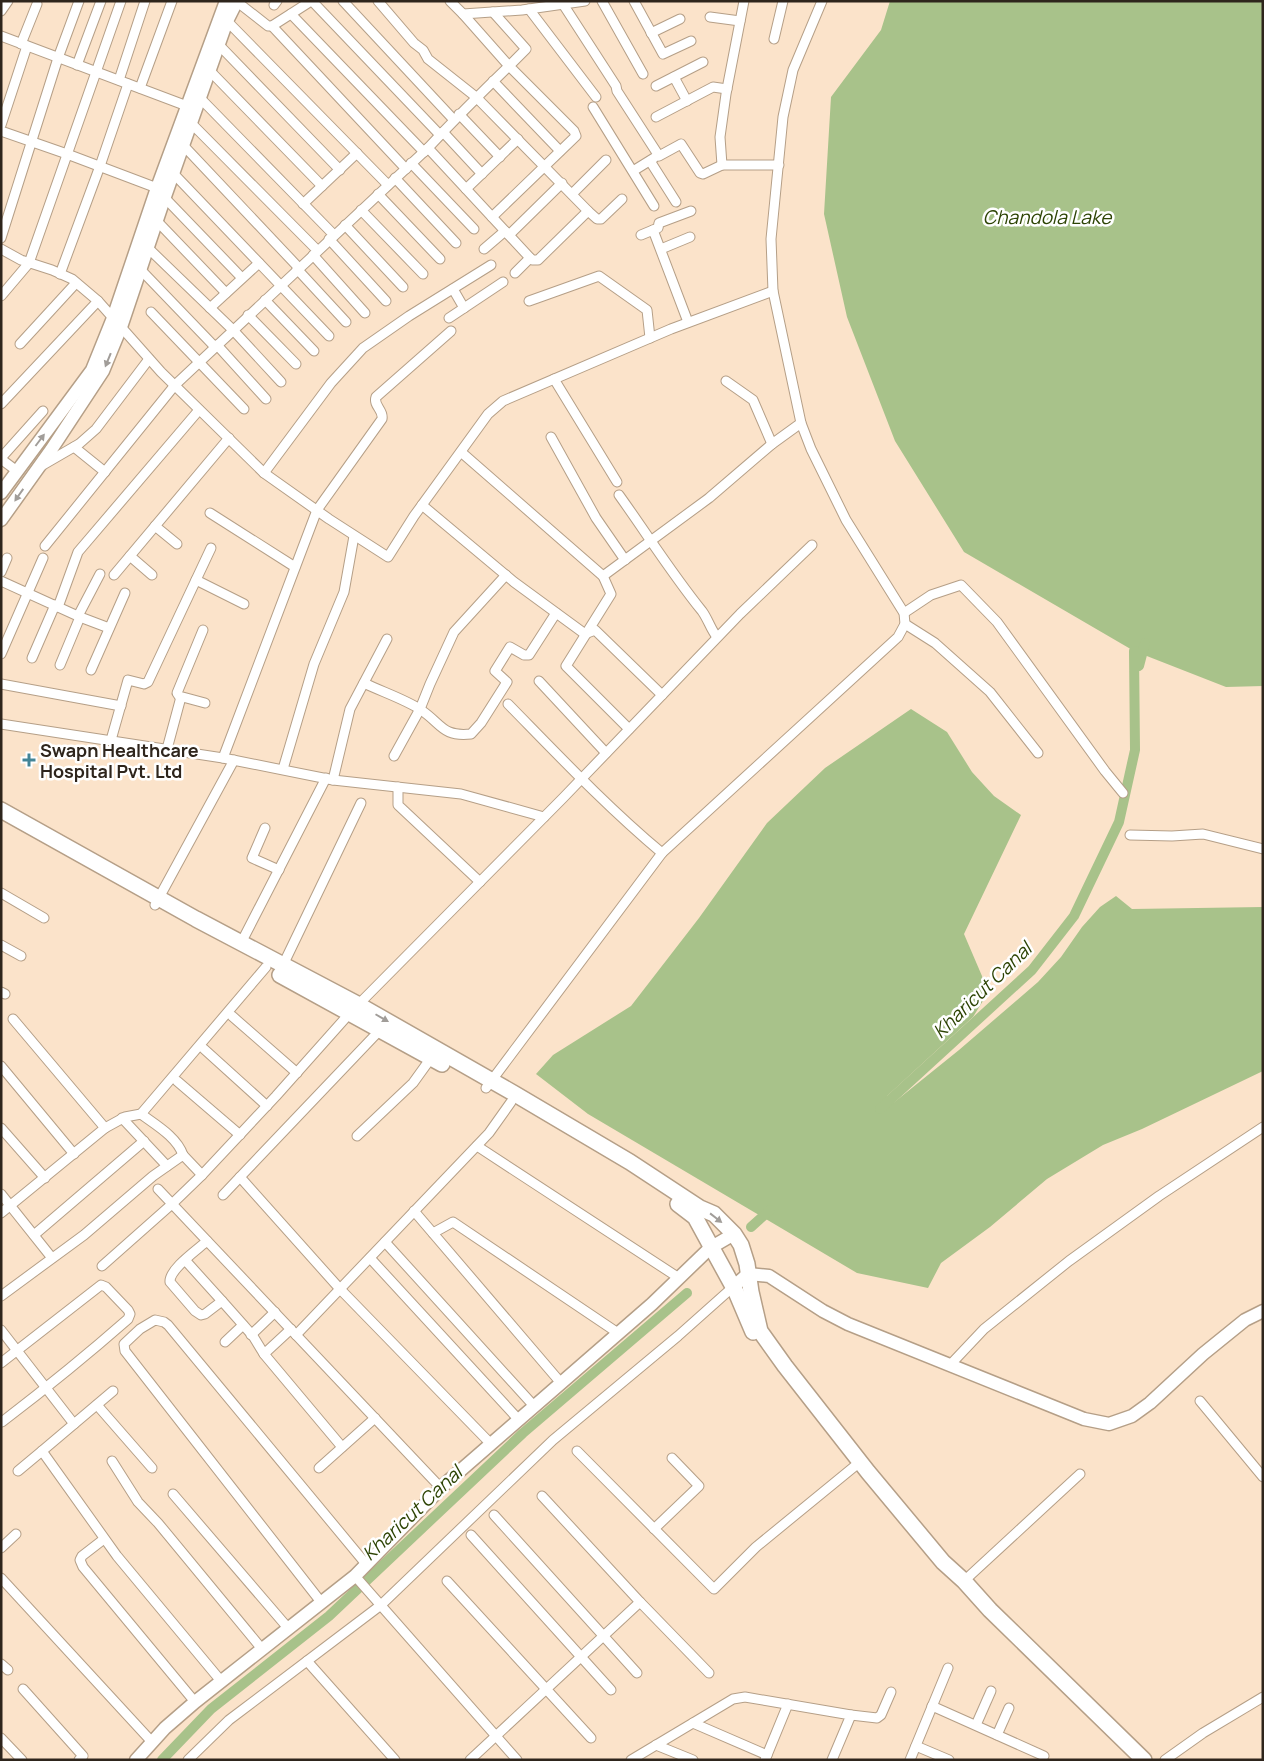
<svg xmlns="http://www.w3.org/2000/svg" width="1264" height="1761" viewBox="0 0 1264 1761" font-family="Manrope,sans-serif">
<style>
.water{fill:#a8c28a}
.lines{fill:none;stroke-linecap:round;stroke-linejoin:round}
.canal{stroke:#a8c28a;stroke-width:10}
.street-casing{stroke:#b59f87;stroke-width:11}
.secondary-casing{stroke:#b59f87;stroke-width:15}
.primary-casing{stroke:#b59f87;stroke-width:18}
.street{stroke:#fff;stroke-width:9}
.secondary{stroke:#fff;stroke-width:12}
.primary{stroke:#fff;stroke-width:15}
.oneway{fill:#a19d99}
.poi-dot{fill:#448597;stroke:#fff;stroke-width:2}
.labels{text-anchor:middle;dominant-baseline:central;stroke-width:5;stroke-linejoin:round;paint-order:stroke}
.poi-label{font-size:18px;font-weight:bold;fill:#2e251c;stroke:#fff;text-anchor:start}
.water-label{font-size:19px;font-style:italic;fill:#2c4303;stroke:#fff}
</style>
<rect width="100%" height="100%" fill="#fbe3ca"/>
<g class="water">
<path d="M890 1H1263V686L1226 687 1134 651 964 552 895 441 847 317 824 214 831 97 881 30Z"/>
<path d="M911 709 947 732 972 772 994 796 1021 815 964 934 982 976 986 996 973 1017 887 1096 892 1104 959 1050 1038 982 1061 957 1082 927 1100 907 1116 896 1132 909 1263 907V1071L1142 1129 1103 1145 1047 1179 990 1227 941 1263 928 1288 857 1273 588 1114 536 1074 553 1055 631 1006 699 918 767 823 825 768Z"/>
</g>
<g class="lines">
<g class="canal">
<path d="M880 1109 1032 970 1074 916 1119 822 1135 750 1134 651 1139 666 1145 643"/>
<path d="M751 1227 770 1210"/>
<path d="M162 1760 211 1709 329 1616 523 1433 687 1293"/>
</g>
<g class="street-casing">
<g id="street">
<path d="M236 1 268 26H272L311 1"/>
<path d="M312 1 440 135"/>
<path d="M343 1 454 120"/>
<path d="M378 1 414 43 423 50 428 59 476 97 588 211 538 260H532L428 148C454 120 481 93 509 66L463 14"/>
<path d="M450 1 463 14 522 10 585 1"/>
<path d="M561 1 616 86 617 91 659 156 681 144 700 173 703 174 722 165"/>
<path d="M602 1 643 74"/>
<path d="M634 1 663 54 691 41"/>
<path d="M744 1 726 94 720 137 722 165H779"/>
<path d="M274 5 277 1"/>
<path d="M529 9 596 97"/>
<path d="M1 11 8 1"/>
<path d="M291 14 424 152"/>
<path d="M710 17 740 21"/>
<path d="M227 21 388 185"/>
<path d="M272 26 406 169"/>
<path d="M651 33 680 19"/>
<path d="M1 36 187 106"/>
<path d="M774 39 783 1"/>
<path d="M21 44 37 4"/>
<path d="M219 45 340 170"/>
<path d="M77 65 101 1"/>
<path d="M210 71 322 186"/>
<path d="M674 77 687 101"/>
<path d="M119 80 145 1"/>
<path d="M493 81 560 151"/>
<path d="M656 86 703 62"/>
<path d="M140 88 172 1"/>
<path d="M200 98 334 235"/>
<path d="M593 107 654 206"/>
<path d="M459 114 500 157"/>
<path d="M656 117 713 87 727 89"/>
<path d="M191 123 317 250"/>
<path d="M1 125 27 46"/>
<path d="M1 131 67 154 157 188"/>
<path d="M443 132 482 174"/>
<path d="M183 145 299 268"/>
<path d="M650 161 676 202"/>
<path d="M411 163 474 229"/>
<path d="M633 171 654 158"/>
<path d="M173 173 329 336"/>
<path d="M395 178 456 243"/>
<path d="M466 189 518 139"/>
<path d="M378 194 440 259"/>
<path d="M572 194 606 160"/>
<path d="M164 197 242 278"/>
<path d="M303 204 357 153"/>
<path d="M361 210 423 274"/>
<path d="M588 211 597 219H601L622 199"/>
<path d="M492 217 576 136 574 131 509 66 526 49 493 12"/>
<path d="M156 220 226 293"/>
<path d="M345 225 403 287"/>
<path d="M653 230 658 228 659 223 691 211"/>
<path d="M509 235 562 183"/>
<path d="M641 235 653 230 688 322"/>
<path d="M1 238 58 58 79 1"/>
<path d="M329 239 386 301"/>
<path d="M147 247 233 330 281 382"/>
<path d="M1 249 21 260 52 270 72 279 98 301 161 372 264 473 329 519 388 557 414 516 488 414 503 401 671 329 773 291"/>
<path d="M484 249 505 231"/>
<path d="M661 249 690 237"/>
<path d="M313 255 365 313"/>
<path d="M140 269 215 347"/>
<path d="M297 269 346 322"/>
<path d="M515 273 530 258"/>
<path d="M60 274 100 166 128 84"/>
<path d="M453 289 464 308"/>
<path d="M1 296 29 263 121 1"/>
<path d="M265 300 314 351"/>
<path d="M529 301 599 276 647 310 650 338"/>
<path d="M210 308 259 263"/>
<path d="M151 312 244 409"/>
<path d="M248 315 296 364"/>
<path d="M449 318 503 282"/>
<path d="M20 344 76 283"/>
<path d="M217 345 266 399"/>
<path d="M554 379 617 482"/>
<path d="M726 381 753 400 772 444"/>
<path d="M1 404 98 301"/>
<path d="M551 437 596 518 625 560"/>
<path d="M74 447 105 472"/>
<path d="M461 452 603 576 611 594 566 666 629 729"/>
<path d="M1 458 43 411"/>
<path d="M1 459 17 471"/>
<path d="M41 466 79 444 96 429 149 359"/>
<path d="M264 473 331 383 363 348 409 316 491 265"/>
<path d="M619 495C647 534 672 574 702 611 708 619 711 630 717 637"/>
<path d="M422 505 514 582 585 634 595 630 662 695"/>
<path d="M210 513 295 567"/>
<path d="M155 526 177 544"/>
<path d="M45 546 175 385 428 148"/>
<path d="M130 556 152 575"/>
<path d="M1 572 7 558"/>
<path d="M114 575 229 438"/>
<path d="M603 576 709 498 772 444 801 423"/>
<path d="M196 580 244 604"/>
<path d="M1 581 80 617 109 628"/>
<path d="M58 607 78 552 199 410"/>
<path d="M904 613 931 595 961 585 997 622 1105 771 1123 793"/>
<path d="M78 616 100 574"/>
<path d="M905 624 935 643 990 692 1038 753"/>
<path d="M203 630 177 693 179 696 205 703"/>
<path d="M1 654 43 558"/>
<path d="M32 658 55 605"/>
<path d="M60 665 80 617"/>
<path d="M91 670 125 593"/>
<path d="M539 681 606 753"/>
<path d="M364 683C380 691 407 700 421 710 442 724 442 737 471 734L481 723 507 682 495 671 510 647 524 655H529L556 613"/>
<path d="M1 684 121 706"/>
<path d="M508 704C558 755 607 807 662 853"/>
<path d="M1 724 223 758 333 780 461 794 544 817"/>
<path d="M111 740 128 680 144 684 148 682 211 548"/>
<path d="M167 749 181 697"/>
<path d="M394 756 420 709 430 684 454 632 506 575"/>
<path d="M223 758 317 510 382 419C384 410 373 406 376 397L451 331"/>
<path d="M283 769 314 664 344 592 354 536"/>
<path d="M333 780 350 709 387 639"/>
<path d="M398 787V805L480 882"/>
<path d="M265 828 252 858 279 870"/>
<path d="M1130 835 1172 836 1203 834 1263 849"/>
<path d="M1 893 44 918"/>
<path d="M155 905 234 760"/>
<path d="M241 943 326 778"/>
<path d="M1 945 21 956"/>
<path d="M283 965 361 803"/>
<path d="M1 992 5 994"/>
<path d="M232 1016 297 1073"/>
<path d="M13 1019 105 1128"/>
<path d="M380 1030 240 1177 340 1289 491 1444"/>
<path d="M204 1049 267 1106"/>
<path d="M1 1066 74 1154"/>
<path d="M177 1081 240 1135"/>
<path d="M486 1088 662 853 898 637 905 624 904 613 846 520 811 449 801 423 773 291 771 239 783 117 793 70 822 1"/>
<path d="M141 1114 266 967"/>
<path d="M122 1118 167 1166"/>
<path d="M1 1128 45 1178"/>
<path d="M357 1136 413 1083 431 1058"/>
<path d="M477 1146 679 1278"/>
<path d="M158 1189 441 1488"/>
<path d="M1 1194 52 1258"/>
<path d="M223 1195 240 1177"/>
<path d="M414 1211 561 1383"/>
<path d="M1 1213 105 1128 125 1117 141 1114C156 1125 177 1137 183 1155"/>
<path d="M433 1233 453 1222 618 1333"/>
<path d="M34 1235 144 1141"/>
<path d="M207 1241C197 1250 169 1269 170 1282L195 1311 201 1315 205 1314 222 1301 253 1336 264 1354 291 1329"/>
<path d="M385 1242 534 1406"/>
<path d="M370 1258 519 1420"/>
<path d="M185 1260 222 1301"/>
<path d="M102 1266 172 1204 202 1175"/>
<path d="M1 1296 84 1235 153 1176 183 1155 202 1175 276 1096 349 1014 563 798 740 614 812 545"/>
<path d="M1 1330 74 1424"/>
<path d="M251 1335 275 1312"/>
<path d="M296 1335 489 1133 511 1102"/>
<path d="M225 1342 243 1325"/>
<path d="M264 1354 342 1447"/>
<path d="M1 1363 101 1285 106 1287 128 1310 130 1314 128 1319C87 1355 45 1389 2 1422"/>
<path d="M950 1365 984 1329 1069 1261 1159 1196 1263 1127"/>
<path d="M1200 1401 1263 1477"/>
<path d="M97 1405 152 1468"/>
<path d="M42 1451 113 1391"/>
<path d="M577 1451 714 1589 756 1547 855 1466"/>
<path d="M112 1461 138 1502 158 1523 262 1649"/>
<path d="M319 1468 375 1418"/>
<path d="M18 1471 42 1451 117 1556 221 1681"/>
<path d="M173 1494 288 1628"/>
<path d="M542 1496 640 1602 709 1673"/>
<path d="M494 1515 637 1673"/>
<path d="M654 1529 699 1486 672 1458"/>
<path d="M471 1535 611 1690"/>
<path d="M104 1539 82 1556 80 1560 83 1567 195 1702"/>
<path d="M1 1548 16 1534"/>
<path d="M355 1576 517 1760"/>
<path d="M1 1578 152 1742"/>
<path d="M447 1581 591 1738"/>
<path d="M964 1581 1080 1474"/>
<path d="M321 1602 125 1351 124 1344 140 1329 155 1320 164 1322 168 1325 366 1564"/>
<path d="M307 1661 395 1760"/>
<path d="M1 1664 8 1670"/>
<path d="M23 1689 83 1756 79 1760"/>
<path d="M932 1706 1044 1756"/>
<path d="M851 1715 877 1718 881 1715 891 1692"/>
<path d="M693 1723 767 1755"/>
<path d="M976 1725 991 1691"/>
<path d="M997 1735 1009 1708"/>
<path d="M1 1738 22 1760"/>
<path d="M656 1745 693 1760"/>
<path d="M916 1746 949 1760"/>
<path d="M188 1760 229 1720 381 1605 553 1440 678 1336 733 1287"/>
<path d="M470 1760 640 1602"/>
<path d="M631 1760 733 1699 745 1697 851 1715 832 1760"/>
<path d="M765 1760 788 1704"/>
<path d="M910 1760 948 1668"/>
<path d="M1165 1760 1203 1733 1263 1697"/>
</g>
</g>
<g class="secondary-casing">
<g id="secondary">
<path d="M1 493 92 370 113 318 157 188 226 1"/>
<path d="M1 520 51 450 103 371 121 327 163 202 227 21 237 1"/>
<path d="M733 1287 748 1274 769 1276 823 1311 848 1324 1084 1419 1109 1424 1132 1416 1150 1403 1203 1354 1245 1320 1263 1311"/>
<path d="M136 1760 165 1728 195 1702 355 1576 446 1483 652 1304 710 1248 734 1234"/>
</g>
</g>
<g class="primary-casing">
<g id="primary">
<path d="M1 810 196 919 359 1005 515 1094 630 1162 700 1208 714 1214 734 1234 741 1245 747 1264 751 1292 760 1331 785 1366 868 1472 943 1562 964 1581 990 1610 1144 1760"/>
<path d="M280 975 442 1064"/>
<path d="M678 1204 695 1217 736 1292 753 1332"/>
</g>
</g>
<use href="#street" class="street"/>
<use href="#secondary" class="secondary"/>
<use href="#primary" class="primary"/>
</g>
<defs><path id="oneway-solid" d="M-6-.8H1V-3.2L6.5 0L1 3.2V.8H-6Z" transform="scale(1.25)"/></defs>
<g class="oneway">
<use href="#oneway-solid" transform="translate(108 360) rotate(112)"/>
<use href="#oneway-solid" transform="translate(40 440) rotate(-53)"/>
<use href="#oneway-solid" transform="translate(19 495) rotate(125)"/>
<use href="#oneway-solid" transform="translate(382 1018) rotate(30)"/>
<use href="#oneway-solid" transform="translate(716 1218) rotate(38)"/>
</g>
<path class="poi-dot" d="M26.5 752.5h5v5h5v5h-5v5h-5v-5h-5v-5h5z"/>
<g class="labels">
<g class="poi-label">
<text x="40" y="750">Swapn Healthcare<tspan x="40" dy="21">Hospital Pvt. Ltd</tspan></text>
</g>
<g class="water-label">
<text x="1047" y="217">Chandola Lake</text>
<text transform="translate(982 990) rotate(-44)">Kharicut Canal</text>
<text transform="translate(412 1513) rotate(-43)">Kharicut Canal</text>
</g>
</g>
<rect width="1264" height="1761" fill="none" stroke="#2e251c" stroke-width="5"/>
</svg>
